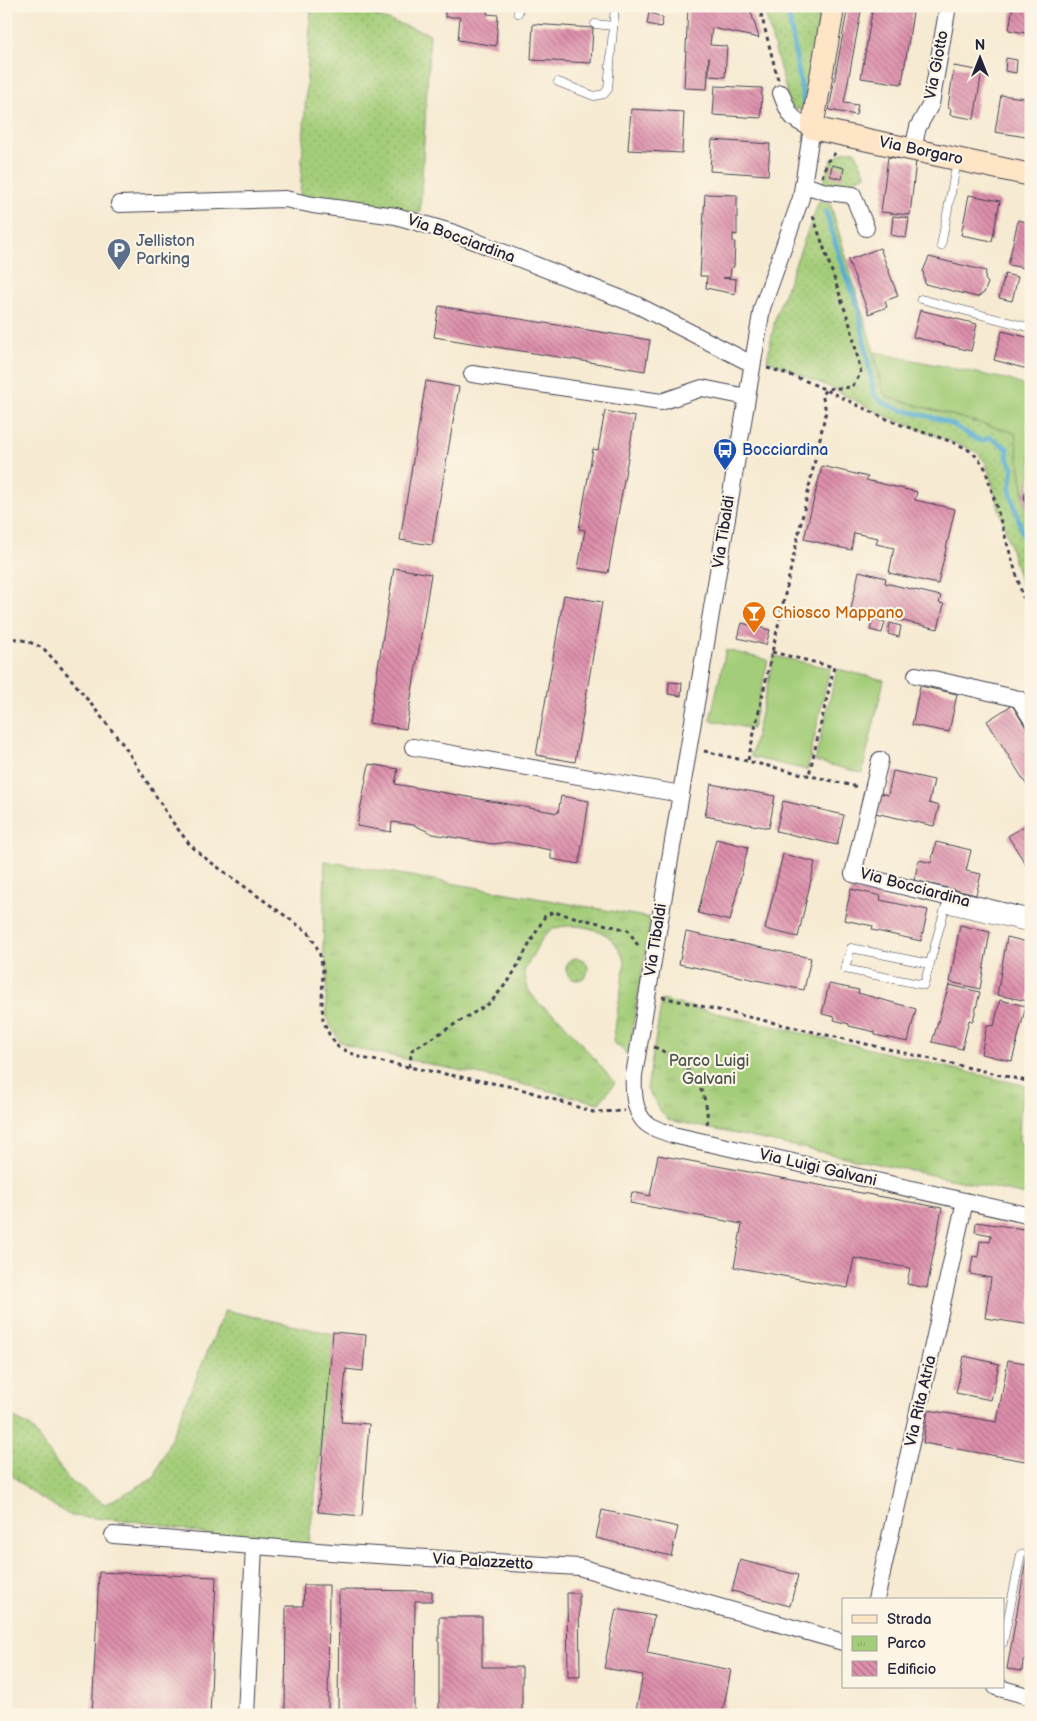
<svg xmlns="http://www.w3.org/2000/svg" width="1037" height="1721" viewBox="0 0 1037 1721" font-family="'Balsamiq Sans',sans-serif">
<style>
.grass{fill:url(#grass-dots);stroke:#63785a}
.park{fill:url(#park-tufts);stroke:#63785a}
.garden{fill:#a4cd79;stroke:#63785a}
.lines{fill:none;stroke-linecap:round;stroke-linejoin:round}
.stream{stroke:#54acd1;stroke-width:5}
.building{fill:url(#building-back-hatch)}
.lane-casing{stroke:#424052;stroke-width:9}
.street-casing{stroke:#424052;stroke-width:18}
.secondary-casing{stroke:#424052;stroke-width:24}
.path{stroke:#424052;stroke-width:3;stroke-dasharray:4 4;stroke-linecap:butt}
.lane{stroke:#fff;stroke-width:8}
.street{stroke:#fff;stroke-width:16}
.secondary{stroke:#fde5c5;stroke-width:22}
.labels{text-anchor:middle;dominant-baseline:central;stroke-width:4.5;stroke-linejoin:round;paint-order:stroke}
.street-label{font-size:16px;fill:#22223b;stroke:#fcf5e5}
.service-label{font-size:16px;fill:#4e5e75;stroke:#fcf5e5;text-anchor:start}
.transit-label{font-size:16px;fill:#164399;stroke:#fcf5e5;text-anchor:start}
.food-label{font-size:16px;fill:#c56008;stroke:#fcf5e5;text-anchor:start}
.park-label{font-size:16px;fill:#49554e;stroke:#fcf5e5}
</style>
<defs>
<pattern id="grass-dots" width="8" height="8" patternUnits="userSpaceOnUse" patternTransform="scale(1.25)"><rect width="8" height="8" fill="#a4cd79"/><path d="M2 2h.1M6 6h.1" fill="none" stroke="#8db06a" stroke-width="1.8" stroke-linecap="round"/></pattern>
<pattern id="park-tufts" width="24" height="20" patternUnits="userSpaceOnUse" patternTransform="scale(1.25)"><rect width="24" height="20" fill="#a4cd79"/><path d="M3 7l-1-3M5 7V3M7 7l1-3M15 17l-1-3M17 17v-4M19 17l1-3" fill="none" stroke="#8db06a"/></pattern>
<pattern id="building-back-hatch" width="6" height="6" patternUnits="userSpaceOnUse" patternTransform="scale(1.25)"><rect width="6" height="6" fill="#dd8eab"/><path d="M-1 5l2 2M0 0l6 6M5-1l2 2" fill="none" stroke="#b3748c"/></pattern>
</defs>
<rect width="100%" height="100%" fill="#fcf5e5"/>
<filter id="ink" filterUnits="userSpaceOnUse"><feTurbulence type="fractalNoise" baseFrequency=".02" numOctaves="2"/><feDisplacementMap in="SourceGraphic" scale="10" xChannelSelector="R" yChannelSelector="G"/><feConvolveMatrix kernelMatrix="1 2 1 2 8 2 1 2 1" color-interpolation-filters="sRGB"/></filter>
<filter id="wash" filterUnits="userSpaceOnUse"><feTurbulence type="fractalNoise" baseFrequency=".0096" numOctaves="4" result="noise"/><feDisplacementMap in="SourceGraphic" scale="20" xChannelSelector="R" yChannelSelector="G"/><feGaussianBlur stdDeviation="1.12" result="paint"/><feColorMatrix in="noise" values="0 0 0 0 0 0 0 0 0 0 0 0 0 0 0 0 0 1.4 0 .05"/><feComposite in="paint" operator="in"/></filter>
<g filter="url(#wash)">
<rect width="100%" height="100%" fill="#f6ead2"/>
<g class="grass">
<path d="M311 6H346L430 34 420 213 300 197Z"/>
<path d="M767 6H815L819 17 805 106 797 110 790 105 765 13Z"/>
<path d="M845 151H855L866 175 842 185 823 183 832 159Z"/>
<path d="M819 201 829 202 831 206 874 352 882 388 887 397 1015 433 1026 512 1031 530V601L1026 598 1023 591 986 463 977 452 881 414 827 386 767 360 776 315Z"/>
<circle cx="577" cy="969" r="11"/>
<path d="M225 1310 337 1335 308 1546 231 1540 153 1523 71 1516 36 1495 6 1471V1414L30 1426 68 1479 105 1504 154 1478Z"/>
</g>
<g class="park">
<path d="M325 861 651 918 628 1055 613 1042 625 961C621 954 617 944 610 938 597 926 559 920 546 934 537 944 531 960 524 971L528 989 538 1003 560 1019 615 1083 599 1103 500 1079 358 1049 340 1042 327 1019 326 1002 327 968 323 948Z"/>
<path d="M662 1000 1027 1086 1020 1112 1019 1140 1031 1161V1196L669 1120 662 1113 647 1089Z"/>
</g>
<g class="garden">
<path d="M874 352 1010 380 1031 389V475L1024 497 1015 433 888 397 882 388Z"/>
<path d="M726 650 768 660 752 729 710 720Z"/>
<path d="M774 656 830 668 807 770 751 757Z"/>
<path d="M837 669 884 680 862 773 815 761Z"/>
</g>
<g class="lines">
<g class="stream">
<path d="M787 6 804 103"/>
<path d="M826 212 843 268 858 307 874 394C887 412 927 413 947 422 960 427 969 437 982 441L990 437 1008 449 1007 458 1013 467 1010 490 1031 563"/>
<path d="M1031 565 1027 571 1031 587"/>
</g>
</g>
<g id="blocks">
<g class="building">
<path d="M445 6H488L487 14 498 15 496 46 458 40 460 17H445Z"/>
<path d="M715 6H744L751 12 759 38 712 28 710 45 727 46 725 77 709 76V57L707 89 684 88 688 8 713 9Z"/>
<path d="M848 6H862L844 103 858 105 856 115 829 110Z"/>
<path d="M873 6H914L902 84 861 78Z"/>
<path d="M1013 6H1031V34L1009 30Z"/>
<path d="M649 12 663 18 661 27 647 24Z"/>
<path d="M533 24 593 28 591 63 531 60Z"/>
<path d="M1006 58 1017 60 1016 73 1005 71Z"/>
<path d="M954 66 982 71 974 119 950 115 951 109 948 108Z"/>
<path d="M715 86 762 88 761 118 713 115Z"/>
<path d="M1001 95 1031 99 1026 137 995 132Z"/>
<path d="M631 109 684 112 682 153 628 150Z"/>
<path d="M712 140 770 144 768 175 710 171Z"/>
<path d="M888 157 916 161 910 215 881 212Z"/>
<path d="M832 165 844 168 842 179 830 176Z"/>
<path d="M705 194 737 195V235L733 234V242H735L734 267H731L730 277 723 278 736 279 735 294 706 288 707 276H700Z"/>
<path d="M969 195 1000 201 992 241 961 235Z"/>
<path d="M893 216 909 218 906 238 891 235Z"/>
<path d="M1018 220 1031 223V269L1008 265Z"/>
<path d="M880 248 898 296 885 301 887 307 869 314 848 260Z"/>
<path d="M929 257 986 271 985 279 988 283 984 293 977 297 925 284 923 271Z"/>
<path d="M1005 274 1018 277 1012 301 999 298Z"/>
<path d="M439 306 650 340 645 371 434 337Z"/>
<path d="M920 310 977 324 971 351 913 337Z"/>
<path d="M1002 331 1031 338V370L994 360Z"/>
<path d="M426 381 459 387 432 545 400 540Z"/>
<path d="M605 411 635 417 608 573 578 568 585 530 579 529 593 449 598 450Z"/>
<path d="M822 466 868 477 866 480 917 492 915 500 955 509 938 584 889 573 894 548 876 544 878 538 854 533 851 550 804 539Z"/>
<path d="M1030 477 1031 528H1030L1024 497Z"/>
<path d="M394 568 431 574 406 729 369 723Z"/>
<path d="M859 571 886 578 885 583 941 596 939 603 944 604 938 629 851 609Z"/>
<path d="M564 595 602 602 575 762 536 755Z"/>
<path d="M873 619 885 622 882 633 870 630Z"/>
<path d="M742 623 770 630 766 645 738 638Z"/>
<path d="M890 623 901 626 899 637 888 634Z"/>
<path d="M669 682 682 683 681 696 668 694Z"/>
<path d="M920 686 957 694 949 732 912 725Z"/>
<path d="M1012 705 1031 736V792L987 721Z"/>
<path d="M369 764 398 769 395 784 558 813 561 796 589 801 579 864 551 859V850L508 842 493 844 433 834 414 825 392 822 391 832 357 826Z"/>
<path d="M893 771 934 780 929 803 939 806 934 826 875 813 879 793 888 795Z"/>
<path d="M711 784 775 796 769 828 705 816Z"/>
<path d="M783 801 844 815 837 845 776 831Z"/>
<path d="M1031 822V866L1028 868 1008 836Z"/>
<path d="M716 839 748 847 730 921 698 913Z"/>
<path d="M936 842 971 850 966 871 981 874 976 895 914 880 919 860 931 863Z"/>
<path d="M783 854 815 862 798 937 765 929Z"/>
<path d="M851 889 881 896 880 900 928 910 921 941 872 930 873 926 844 920Z"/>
<path d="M960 925 990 932 980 989 950 982Z"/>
<path d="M686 932 811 958 804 990 679 964Z"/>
<path d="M1007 937 1031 943V987L1028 1001 997 995Z"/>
<path d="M829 984 859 990 858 993 916 1009 908 1042 875 1035V1032L849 1026V1024L834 1020 835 1017 822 1014Z"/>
<path d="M949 985 980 992 973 1021 969 1020 962 1049 932 1042Z"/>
<path d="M1000 1000 1026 1006 1012 1061 981 1054 987 1025 994 1026Z"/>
<path d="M658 1155 942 1208 927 1288 907 1284 910 1268 854 1258 848 1288 734 1267 742 1224 630 1203 632 1192 650 1196Z"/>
<path d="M976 1222 1031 1230V1325L985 1318 991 1278 970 1274 973 1256 978 1257 980 1241 990 1242 991 1235 975 1232Z"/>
<path d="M333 1332 366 1335 363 1371 346 1369 341 1422 369 1424 362 1516 318 1512Z"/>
<path d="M964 1356 999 1364 991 1400 956 1393Z"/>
<path d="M1008 1360 1031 1364V1462L923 1443 928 1410 997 1422Z"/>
<path d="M602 1510 678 1527 671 1556 596 1538Z"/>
<path d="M1030 1537 1031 1661 1023 1660 1022 1671 1007 1669Z"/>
<path d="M740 1560 798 1575 790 1606 732 1591Z"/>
<path d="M99 1572 216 1577 210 1715H92Z"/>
<path d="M304 1585H329L328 1715H285L286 1606H303Z"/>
<path d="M339 1590 432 1591V1601H415L414 1715H338Z"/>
<path d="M567 1593H579L580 1677H568Z"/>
<path d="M616 1609 654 1616 647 1653 731 1670 722 1715H635L643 1675 604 1668Z"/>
<path d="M439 1617H482V1667H522V1715H439Z"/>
</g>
</g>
</g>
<g filter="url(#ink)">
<use href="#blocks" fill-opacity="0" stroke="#424052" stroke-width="1"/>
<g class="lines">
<g class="lane-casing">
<g id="lane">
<path d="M518 13 519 6"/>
<path d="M595 24 613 26"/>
<path d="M558 82 594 96 604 94 608 89 615 6"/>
<path d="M941 246 957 161"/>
<path d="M921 299 1031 328"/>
<path d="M930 964 851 948 845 969 924 985 945 908 1031 928"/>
<path d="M1003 1643 1021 1554"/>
</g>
</g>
<g class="street-casing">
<g id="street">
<path d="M781 93C789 114 790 120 812 128L801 198 762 308 634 1075C633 1092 634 1117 650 1126 657 1130 666 1132 673 1135L1031 1216"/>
<path d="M913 149 918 127 931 104 948 6"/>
<path d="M804 185 826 192 853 195 866 228"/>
<path d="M119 204 285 199 313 205 396 216 454 233 637 305 752 364"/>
<path d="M472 374 661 402 702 388 747 397"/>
<path d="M916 675 1019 699 1031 718"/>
<path d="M413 747 681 794"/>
<path d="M880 760 853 874 1031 918"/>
<path d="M113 1535 343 1553 579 1567 843 1642"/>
<path d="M876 1600 965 1201"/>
<path d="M996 1687 1031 1697"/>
<path d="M246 1715 254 1546"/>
</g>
</g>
<g class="secondary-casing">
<path id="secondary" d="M831 6 832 15 812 128 1031 175"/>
</g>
<g class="path">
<path d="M759 6 778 80"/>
<path d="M822 177 827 162 836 152"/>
<path d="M767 368C814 380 851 404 894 422 918 432 945 437 967 449 975 454 980 460 985 468L1023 597 1031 603"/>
<path d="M6 637 27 641 43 648 68 675 125 747 171 820 190 845 205 858 309 933 319 951 323 969 322 1003 323 1020 329 1034 338 1047 362 1058 518 1088 593 1112 624 1111"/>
<path d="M772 652 834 667 809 775"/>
<path d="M704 751 858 787"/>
<path d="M748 760 826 411 822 394 827 389 852 387 861 373 851 328 812 213"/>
<path d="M662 997 1031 1082"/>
<path d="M654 1047C687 1060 711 1091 707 1127"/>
<path d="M409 1067 412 1050 490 1003 510 979 545 916 553 912 628 930 639 947"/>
</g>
<use href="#lane" class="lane"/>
<use href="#street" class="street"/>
<use href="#secondary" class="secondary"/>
</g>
</g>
<defs>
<g id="parking-pin" transform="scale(1.25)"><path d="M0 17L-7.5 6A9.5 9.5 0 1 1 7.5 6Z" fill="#5c6f8a" stroke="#fcf5e5"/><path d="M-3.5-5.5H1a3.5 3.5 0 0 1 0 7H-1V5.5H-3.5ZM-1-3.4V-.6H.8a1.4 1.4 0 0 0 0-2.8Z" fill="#fff"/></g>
<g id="bus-pin" transform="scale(1.25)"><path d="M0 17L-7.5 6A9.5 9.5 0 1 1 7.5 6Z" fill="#1a4fb4" stroke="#fcf5e5"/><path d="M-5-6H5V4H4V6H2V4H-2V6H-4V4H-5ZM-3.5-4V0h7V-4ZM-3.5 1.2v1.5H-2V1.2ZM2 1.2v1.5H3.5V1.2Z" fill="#fff"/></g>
<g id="bar-pin" transform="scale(1.25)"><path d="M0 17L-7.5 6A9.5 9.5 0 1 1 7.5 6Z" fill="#e8710a" stroke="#fcf5e5"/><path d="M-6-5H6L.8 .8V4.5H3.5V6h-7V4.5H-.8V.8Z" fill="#fff"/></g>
</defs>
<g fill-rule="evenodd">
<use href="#parking-pin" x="119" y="250"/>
<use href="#bus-pin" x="725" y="450"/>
<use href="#bar-pin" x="754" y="613"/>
</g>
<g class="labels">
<g class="street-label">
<text transform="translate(937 65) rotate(-79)">Via Giotto</text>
<text transform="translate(921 151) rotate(12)">Via Borgaro</text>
<text transform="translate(461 239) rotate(20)">Via Bocciardina</text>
<text transform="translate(724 532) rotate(-81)">Via Tibaldi</text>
<text transform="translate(915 888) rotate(15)">Via Bocciardina</text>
<text transform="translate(656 940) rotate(-81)">Via Tibaldi</text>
<text transform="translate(818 1168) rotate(13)">Via Luigi Galvani</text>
<text transform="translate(921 1401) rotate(-77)">Via Rita Atria</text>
<text transform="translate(483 1562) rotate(3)">Via Palazzetto</text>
</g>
<g class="service-label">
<text x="136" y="241">Jelliston<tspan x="136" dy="18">Parking</tspan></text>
</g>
<g class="transit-label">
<text x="742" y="450">Bocciardina</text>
</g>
<g class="food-label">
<text x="772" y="613">Chiosco Mappano</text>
</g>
<g class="park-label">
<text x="709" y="1061">Parco Luigi<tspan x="709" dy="18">Galvani</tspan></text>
</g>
</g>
<rect width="1037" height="1721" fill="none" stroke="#fcf5e5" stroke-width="25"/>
<rect x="842" y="1598" width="162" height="90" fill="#fcf5e5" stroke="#a5a1a1"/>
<rect x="852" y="1615" width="25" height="8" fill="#fde5c5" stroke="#a5a1a1"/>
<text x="887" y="1624" font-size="15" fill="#22223b">Strada</text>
<rect x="852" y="1636" width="25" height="15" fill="url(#park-tufts)" stroke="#a5a1a1"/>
<text x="887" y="1648" font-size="15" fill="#22223b">Parco</text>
<rect x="852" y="1661" width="25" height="15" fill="url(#building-back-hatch)" stroke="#a5a1a1"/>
<text x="887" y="1674" font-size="15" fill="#22223b">Edificio</text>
<g transform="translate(980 58)" stroke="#fcf5e5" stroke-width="4" paint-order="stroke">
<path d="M0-4L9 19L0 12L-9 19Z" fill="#22223b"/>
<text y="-8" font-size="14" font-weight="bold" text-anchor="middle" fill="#22223b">N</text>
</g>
</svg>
